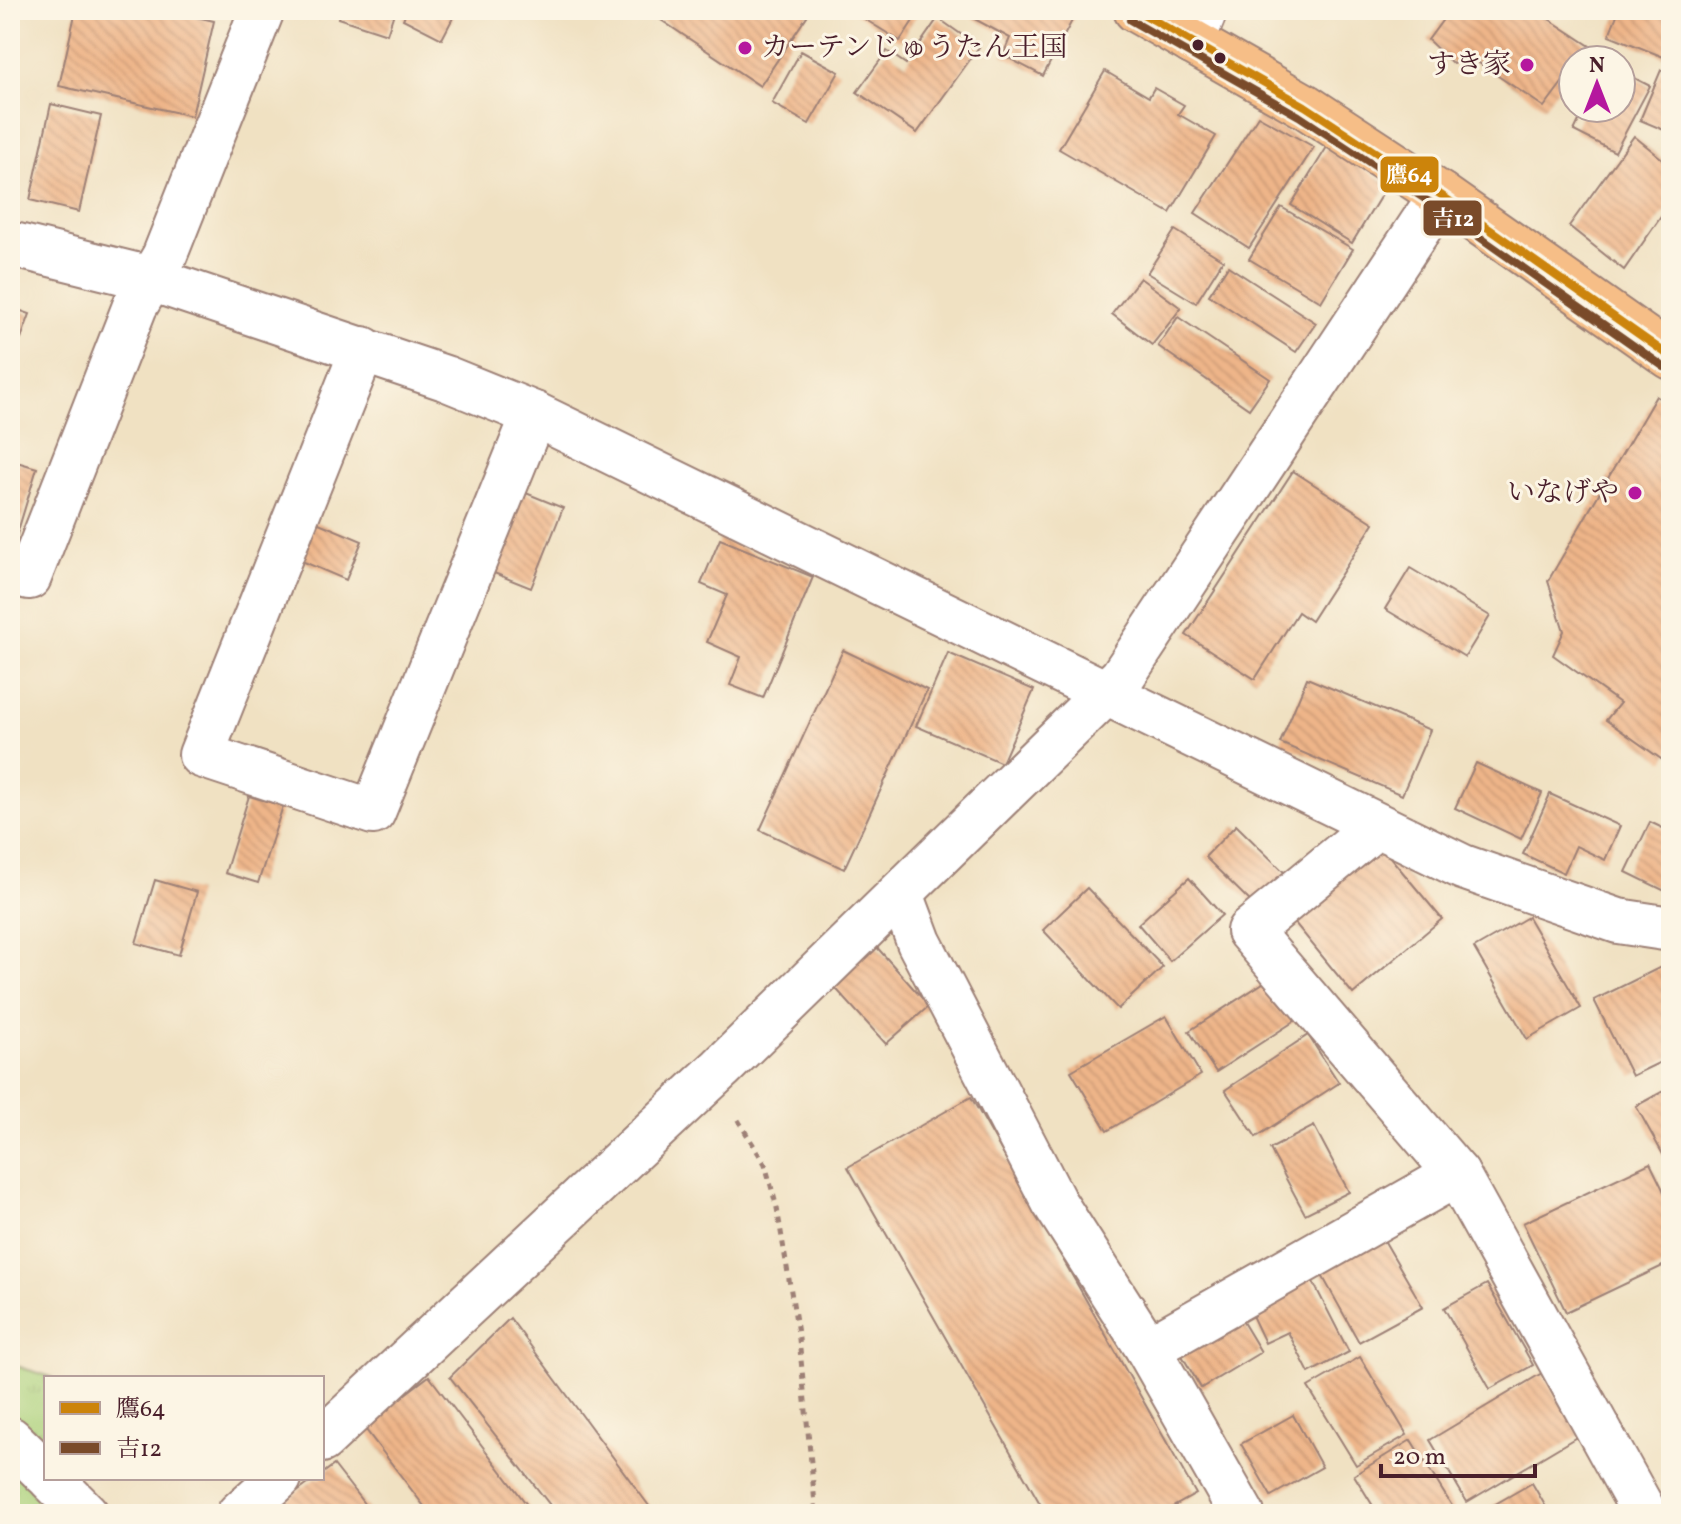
<svg xmlns="http://www.w3.org/2000/svg" width="1681" height="1524" viewBox="0 0 1681 1524" font-family="Vollkorn,'Noto Serif JP',serif">
<style>
.park{fill:url(#park-tufts);stroke:#7b7853;stroke-width:2}
.building{fill:url(#building-back-hatch)}
.lines{fill:none;stroke-linecap:round;stroke-linejoin:round}
.minor-casing{stroke:#9d8076;stroke-width:48}
.major-casing{stroke:#9d8076;stroke-width:48}
.path{stroke:#9d8076;stroke-width:5;stroke-dasharray:6 6;stroke-linecap:butt}
.minor{stroke:#fff;stroke-width:44}
.major{stroke:#f6be87;stroke-width:44}
.bus-1-casing{stroke:#fcf5e5;stroke-width:14}
.bus-2-casing{stroke:#fcf5e5;stroke-width:14}
.bus-1{stroke:#cc840b;stroke-width:8}
.bus-2{stroke:#7a4b2a;stroke-width:8}
.bus-dot{fill:#4a1f2b;stroke:#fcf5e5;stroke-width:3}
.poi-dot{fill:#b5179e;stroke:#fcf5e5;stroke-width:3}
.labels{text-anchor:middle;dominant-baseline:central;stroke-width:6;stroke-linejoin:round;paint-order:stroke}
.poi-label{font-size:28px;fill:#4a1f2b;stroke:#fcf5e5;text-anchor:end}
.line-badge{stroke:#fcf5e5;stroke-width:3}
.badge-label{font-size:22px;text-anchor:middle;font-weight:bold;fill:#fff}
</style>
<defs>
<pattern id="park-tufts" width="24" height="20" patternUnits="userSpaceOnUse" patternTransform="scale(2)"><rect width="24" height="20" fill="#acd17b"/><path d="M3 7l-1-3M5 7V3M7 7l1-3M15 17l-1-3M17 17v-4M19 17l1-3" fill="none" stroke="#96b36a"/></pattern>
<pattern id="building-back-hatch" width="6" height="6" patternUnits="userSpaceOnUse" patternTransform="scale(2)"><rect width="6" height="6" fill="#eeb589"/><path d="M-1 5l2 2M0 0l6 6M5-1l2 2" fill="none" stroke="#ce9b76"/></pattern>
</defs>
<rect width="100%" height="100%" fill="#fcf5e5"/>
<filter id="ink" filterUnits="userSpaceOnUse"><feTurbulence type="fractalNoise" baseFrequency=".0125" numOctaves="2"/><feDisplacementMap in="SourceGraphic" scale="16" xChannelSelector="R" yChannelSelector="G"/><feConvolveMatrix kernelMatrix="1 2 1 2 8 2 1 2 1" color-interpolation-filters="sRGB"/></filter>
<filter id="wash" filterUnits="userSpaceOnUse"><feTurbulence type="fractalNoise" baseFrequency=".006" numOctaves="4" result="noise"/><feDisplacementMap in="SourceGraphic" scale="32" xChannelSelector="R" yChannelSelector="G"/><feGaussianBlur stdDeviation="1.8" result="paint"/><feColorMatrix in="noise" values="0 0 0 0 0 0 0 0 0 0 0 0 0 0 0 0 0 1.4 0 .05"/><feComposite in="paint" operator="in"/></filter>
<g filter="url(#wash)">
<rect width="100%" height="100%" fill="#f0e1c2"/>
<g class="park">
<path d="M10 1364 54 1378H46V1449L10 1416Z"/>
<path d="M10 1465 53 1514H10Z"/>
</g>
<g id="blocks">
<g class="building">
<path d="M76 10H166L214 21 192 116 59 86Z"/>
<path d="M340 10H395L387 34 338 18Z"/>
<path d="M407 10H457L442 39 403 19Z"/>
<path d="M646 10H811L760 86Z"/>
<path d="M850 10H920L900 41Z"/>
<path d="M958 10H1070L1076 13 1043 76 1003 55 1010 38Z"/>
<path d="M1450 10H1535L1590 46 1579 60H1573V68L1544 107 1467 55 1453 64 1428 40Z"/>
<path d="M1619 10H1671V60L1609 35Z"/>
<path d="M938 18 979 47 917 133 857 92 887 51 906 64Z"/>
<path d="M801 51 839 72 809 124 772 103Z"/>
<path d="M1661 70 1671 75V133L1640 120Z"/>
<path d="M1105 71 1149 97 1154 88 1184 105 1178 114 1216 136 1170 213 1059 149Z"/>
<path d="M1621 71 1650 86 1615 152 1574 131 1585 108H1621Z"/>
<path d="M51 104 101 116 79 212 30 200Z"/>
<path d="M1258 116 1314 147 1249 248 1195 213Z"/>
<path d="M1634 136 1671 166V217L1665 211 1624 270 1569 226Z"/>
<path d="M1327 147 1388 184 1352 243 1291 205Z"/>
<path d="M1281 207 1353 249 1321 302 1249 259Z"/>
<path d="M1175 230 1223 260 1196 303 1147 273Z"/>
<path d="M1228 266 1316 323 1296 352 1209 295Z"/>
<path d="M1140 278 1181 308 1152 345 1112 314Z"/>
<path d="M10 307 30 314 10 368Z"/>
<path d="M1178 317 1270 379 1249 409 1158 346Z"/>
<path d="M1656 396 1671 406V749L1664 761 1606 720 1620 703 1553 655 1564 631 1548 581Z"/>
<path d="M10 460 37 468 11 554H10Z"/>
<path d="M1293 471 1374 523 1311 621 1298 612 1255 679 1186 635Z"/>
<path d="M521 491 563 508 531 588 489 571Z"/>
<path d="M314 521 362 541 346 580 297 559Z"/>
<path d="M720 539 813 577 763 698 730 685 741 657 707 642 727 595 701 584Z"/>
<path d="M1410 568 1490 616 1465 657 1385 609Z"/>
<path d="M843 650 927 690 844 869 760 830Z"/>
<path d="M948 653 1034 690 1002 763 916 726Z"/>
<path d="M1307 678 1430 730 1402 795 1280 743Z"/>
<path d="M1476 763 1542 793 1521 839 1455 808Z"/>
<path d="M1550 794 1620 826 1605 860 1576 846 1564 873 1523 854Z"/>
<path d="M249 796 283 806 258 883 225 873Z"/>
<path d="M1650 822 1671 832V894L1626 872Z"/>
<path d="M1236 825 1289 877 1258 909 1205 857Z"/>
<path d="M1379 844 1442 919 1353 994 1290 917Z"/>
<path d="M1189 878 1222 915 1170 961 1138 924Z"/>
<path d="M155 880 197 892 179 955 136 943Z"/>
<path d="M1087 888 1163 967 1118 1009 1043 930Z"/>
<path d="M1528 917 1581 1008 1527 1039 1474 948Z"/>
<path d="M874 944 929 1006 886 1044 830 982Z"/>
<path d="M1671 962V1057L1632 1076 1594 1000Z"/>
<path d="M1277 974 1304 1015 1216 1072 1189 1031Z"/>
<path d="M1166 1016 1201 1075 1107 1131 1071 1071Z"/>
<path d="M1308 1035 1339 1083 1256 1137 1225 1090Z"/>
<path d="M1671 1087V1169L1636 1106Z"/>
<path d="M971 1097 1196 1494 1160 1514H1046L848 1167Z"/>
<path d="M1314 1126 1349 1192 1305 1214 1270 1149Z"/>
<path d="M1650 1163 1671 1206V1262L1566 1312 1523 1223Z"/>
<path d="M1381 1235 1423 1307 1359 1342 1319 1270Z"/>
<path d="M1309 1274 1349 1352 1309 1373 1288 1332 1265 1343 1247 1305Z"/>
<path d="M1487 1284 1533 1365 1490 1389 1444 1308Z"/>
<path d="M1237 1312 1261 1352 1201 1388 1177 1347Z"/>
<path d="M510 1318 655 1514H557L450 1377Z"/>
<path d="M1360 1357 1407 1435 1356 1465 1308 1387Z"/>
<path d="M1542 1373 1580 1435 1467 1502 1430 1440Z"/>
<path d="M429 1376 534 1514H430L363 1426Z"/>
<path d="M1293 1415 1322 1467 1271 1496 1241 1444Z"/>
<path d="M1411 1440 1457 1514H1378L1354 1475Z"/>
<path d="M334 1465 372 1514H280L276 1508 316 1478H322V1474Z"/>
<path d="M1532 1483 1550 1514H1478Z"/>
</g>
</g>
</g>
<g filter="url(#ink)">
<use href="#blocks" fill-opacity="0" stroke="#9d8076" stroke-width="2"/>
<g class="lines">
<g class="minor-casing">
<g id="minor">
<path d="M1192 42 1205 10"/>
<path d="M10 244 151 279 445 378 534 414 1463 867 1618 921 1671 929"/>
<path d="M363 349 201 755 373 812 534 414"/>
<path d="M10 571 29 577 135 306 164 257 262 10"/>
<path d="M1375 827 1249 931 1457 1174 1645 1514"/>
<path d="M901 894 919 942 1054 1202 1148 1349 1242 1514"/>
<path d="M1148 1349 1457 1174"/>
<path d="M10 1439 46 1474"/>
<path d="M322 1440 721 1068 1122 677 1441 195"/>
<path d="M50 1478 86 1514"/>
<path d="M239 1514 279 1478"/>
</g>
</g>
<g class="major-casing">
<path id="major" d="M1136 10 1305 106 1441 195 1671 357"/>
</g>
<path class="path" d="M738 1120 765 1164 777 1208 799 1339 816 1514"/>
<use href="#minor" class="minor"/>
<use href="#major" class="major"/>
<g class="bus-1-casing">
<path id="bus-1" d="M1136 10 1305 106 1441 195 1671 357"/>
</g>
<g class="bus-2-casing">
<path id="bus-2" d="M1130 20 1299 116 1434 205 1664 367"/>
</g>
<use href="#bus-1" class="bus-1"/>
<use href="#bus-2" class="bus-2"/>
</g>
</g>
<g class="bus-dot">
<circle cx="1198" cy="45" r="7"/>
<circle cx="1220" cy="58" r="7"/>
</g>
<g class="poi-dot">
<circle cx="745" cy="48" r="8"/>
<circle cx="1527" cy="65" r="8"/>
<circle cx="1635" cy="493" r="8"/>
</g>
<g class="labels">
<g class="poi-label">
<text x="761" y="48" text-anchor="start">カーテンじゅうたん王国</text>
<text x="1511" y="65">すき家</text>
<text x="1619" y="493">いなげや</text>
</g>
</g>
<g class="line-badge">
<rect x="1379" y="155" width="61" height="39" rx="8" fill="#cc840b"/>
<rect x="1422" y="199" width="61" height="38" rx="8" fill="#7a4b2a"/>
</g>
<g class="badge-label">
<text x="1409" y="182">鷹64</text>
<text x="1453" y="226">吉12</text>
</g>
<rect width="1681" height="1524" fill="none" stroke="#fcf5e5" stroke-width="40"/>
<rect x="44" y="1376" width="280" height="104" fill="#fcf5e5" stroke="#b59f9b" stroke-width="2"/>
<rect x="60" y="1402" width="40" height="12" fill="#cc840b" stroke="#b59f9b" stroke-width="2"/>
<text x="116" y="1416" font-size="24" fill="#4a1f2b">鷹64</text>
<rect x="60" y="1442" width="40" height="12" fill="#7a4b2a" stroke="#b59f9b" stroke-width="2"/>
<text x="116" y="1456" font-size="24" fill="#4a1f2b">吉12</text>
<g transform="translate(1597 84)"><circle r="38" fill="#fcf5e5" stroke="#b59f9b" stroke-width="2"/>
<path d="M0-6L14 30L0 20L-14 30Z" fill="#b5179e"/>
<text y="-12" font-size="22" font-weight="bold" text-anchor="middle" fill="#4a1f2b">N</text>
</g>
<path d="M1381 1464v12h154v-12" fill="none" stroke="#4a1f2b" stroke-width="4"/>
<text x="1393" y="1464" font-size="24" fill="#4a1f2b" stroke="#fcf5e5" stroke-width="6" paint-order="stroke">20 m</text>
</svg>
